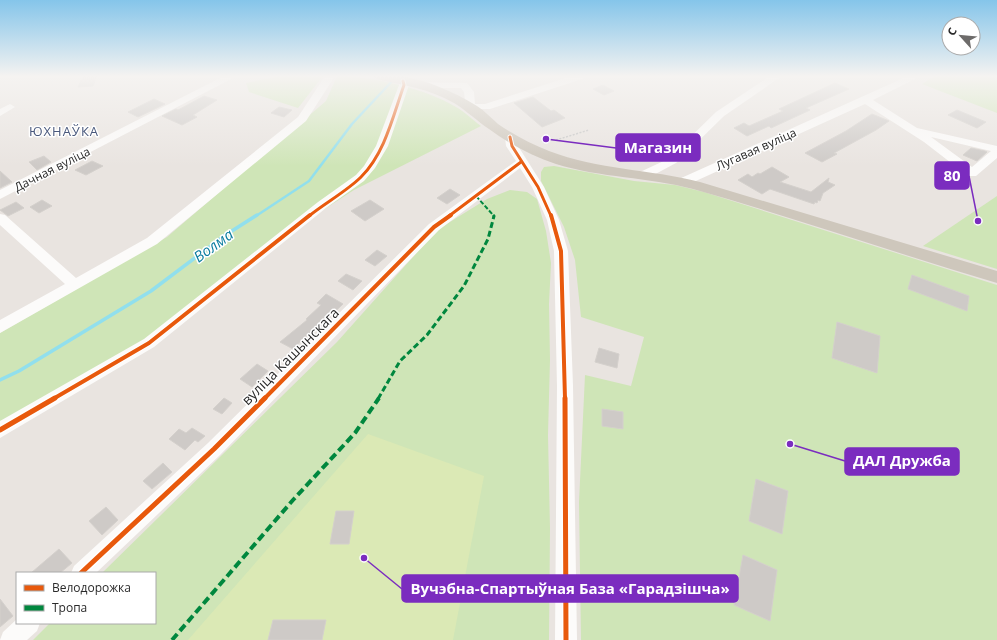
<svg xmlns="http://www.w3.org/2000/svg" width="997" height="640" viewBox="0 0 997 640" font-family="'Open Sans',sans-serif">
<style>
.green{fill:#cfe5b7}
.pitch{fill:#dbe9b5}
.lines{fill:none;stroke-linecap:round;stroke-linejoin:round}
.stream-far1{stroke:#91dfed;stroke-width:2.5}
.stream{stroke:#91dfed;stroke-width:3.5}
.building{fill:#cecac7;stroke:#d4d0cc}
.path{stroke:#c6c6c5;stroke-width:1.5;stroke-dasharray:2 1.5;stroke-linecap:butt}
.minor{fill:#fcfbfa;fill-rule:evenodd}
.major{fill:#cec7bc;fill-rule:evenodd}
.quiet-far2{stroke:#00873e;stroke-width:2;stroke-dasharray:4.5 2;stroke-linecap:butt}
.quiet-far1{stroke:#00873e;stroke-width:3;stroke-dasharray:6 3;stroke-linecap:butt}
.quiet{stroke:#00873e;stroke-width:4;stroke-dasharray:8 4;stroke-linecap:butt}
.cycleway-far2-casing{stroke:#fff;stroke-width:5}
.cycleway-far1-casing{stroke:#fff;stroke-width:6}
.cycleway-casing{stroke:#fff;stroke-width:8}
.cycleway-far2{stroke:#e8590c;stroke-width:3}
.cycleway-far1{stroke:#e8590c;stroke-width:4}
.cycleway{stroke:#e8590c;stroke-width:5}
.labels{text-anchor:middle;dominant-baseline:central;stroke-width:3;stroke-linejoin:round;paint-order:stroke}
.far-street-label{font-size:12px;fill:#2a2a2a;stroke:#fff}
.far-quarter-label{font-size:13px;letter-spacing:1px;fill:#49587c;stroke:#fff}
.street-label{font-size:14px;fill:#2a2a2a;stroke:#fff}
.water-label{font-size:15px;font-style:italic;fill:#097c9f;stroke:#fff}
.leader{fill:none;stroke:#7b2cbf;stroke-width:1.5}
.callout-dot{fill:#7b2cbf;stroke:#fff;stroke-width:1.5}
.callout{fill:#7b2cbf;stroke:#7b2cbf;stroke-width:1.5}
.callout-label{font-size:15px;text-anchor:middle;font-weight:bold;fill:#fff}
</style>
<rect width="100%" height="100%" fill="#e9e4e0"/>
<g class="green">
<path d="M280 76H323L298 108 249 92 246 83Z"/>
<path d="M337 76C371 76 427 89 456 107 465 112 473 120 481 126L354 190 286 234 144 341 0 422V333L167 237 326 101Z"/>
<path d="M935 76H997V113L922 84Z"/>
<path d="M554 166 634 181 675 185 704 192 997 285V640H581L579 502 585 375 631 386 644 337 581 317 575 260 564 227 541 181V172L544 167Z"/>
<path d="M510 190 527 192 537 199 546 231 551 263 549 304 550 360 548 435 550 528 549 640H33L50 623H155V573H102L337 342 437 230 487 199Z"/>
<path d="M997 196V269L923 246Z"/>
</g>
<path class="pitch" d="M368 434 484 476 453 640H188Z"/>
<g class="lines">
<path class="stream-far1" d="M256 216 309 181 352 124 394 79"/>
<path class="stream" d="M0 380 19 371 151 291 224 236 257 215"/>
</g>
<g class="building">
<path d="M83 76H97L93 86 78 87Z"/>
<path d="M835 83 849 89 806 108 810 110 771 128 769 126 747 136 734 128 744 123 749 126 783 111 779 109Z"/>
<path d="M603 85 614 91 604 95 593 89Z"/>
<path d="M204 96 217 100 193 115 197 117 182 125 162 116 176 109 178 110Z"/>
<path d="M533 97 551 111 554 110 565 118 542 127 514 103Z"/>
<path d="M154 99 165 104 138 117 128 112Z"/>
<path d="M279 107 292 110 284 117 271 113Z"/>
<path d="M957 110 986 122 977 128 948 115Z"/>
<path d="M872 114 889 121 876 130 834 153 837 154 822 162 805 153 846 131Z"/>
<path d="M971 148 985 151 987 152 977 161 963 155Z"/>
<path d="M44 156 51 162 37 170 29 162Z"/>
<path d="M92 161 103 166 86 175 75 170Z"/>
<path d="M772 167 789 177 780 182 811 192 829 178 828 182 835 185 823 193 820 201 818 200 817 203 815 202 814 204 770 189 762 194 738 180 748 174 752 177 758 173 760 174Z"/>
<path d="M0 171 12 182 0 188Z"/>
<path d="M450 189 460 195 447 204 437 198Z"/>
<path d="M42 200 52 206 39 213 30 207Z"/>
<path d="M370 200 384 209 365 221 351 211Z"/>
<path d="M16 202 24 208 8 216 0 210Z"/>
<path d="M377 250 387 256 375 266 365 260Z"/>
<path d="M346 274 362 281 353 290 338 281Z"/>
<path d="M912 275 969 296 967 311 908 289Z"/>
<path d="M326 294 343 304 319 327 317 326 293 349 280 342 307 320 306 319 321 305 317 303Z"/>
<path d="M837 322 880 336 877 373 832 358Z"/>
<path d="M599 348 619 354 617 368 595 362Z"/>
<path d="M257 364 268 371 252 387 240 379Z"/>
<path d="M224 398 232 403 222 414 213 409Z"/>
<path d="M602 409 623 412V429L602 426Z"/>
<path d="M192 428 205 436 198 442 195 440 185 450 169 439 179 429 186 433Z"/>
<path d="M163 463 172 472 152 489 143 481Z"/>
<path d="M756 479 788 491 782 534 749 521Z"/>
<path d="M106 507 118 520 102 535 89 521Z"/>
<path d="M336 511H354L349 544H330Z"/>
<path d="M59 549 72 563 60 573H31Z"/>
<path d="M743 555 777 570 770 621 734 605Z"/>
<path d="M0 599 13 616 0 627Z"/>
<path d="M273 620H326L322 640H268Z"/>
</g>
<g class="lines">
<path class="path" d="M556 140 589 130"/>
<g class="minor">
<path d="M224 76H237L0 199V190Z"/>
<path d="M325 76H335L306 121 157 244 0 333V320L65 284 0 225V214L5 215 76 278 147 238 298 117Z"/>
<path d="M572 76H587L585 78 490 109H466L464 92 461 88H417L412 85 417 82 467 83 474 92 475 104H485Z"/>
<path d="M770 76H782L724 116 676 163 648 178H640L638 175 640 172 668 159 716 112Z"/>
<path d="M908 76H921L873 100 917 128 997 146V158L976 176H968L924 142 865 104 687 185H679L677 182 679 179ZM931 137 991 151 972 167Z"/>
<path d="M403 78 406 79 409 85 388 146 375 168 364 181 326 208 154 347 0 438V421L144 339 318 202 356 175 364 166 376 146 399 85 398 81Z"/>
<path d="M10 104 15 107 0 116V109Z"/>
<path d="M510 134 515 137 518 146 544 187 559 220 568 251 573 386 577 640H555L557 386 554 251 547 220 532 187 520 168 439 230 220 455 96 573H71L74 566 208 443 429 224 516 161 506 146 505 137Z"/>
<path d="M17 619V623H40L37 631 27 640H0L3 632Z"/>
</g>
<path class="major" d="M374 76C382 76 390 75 398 76 426 79 454 92 477 106 485 111 491 118 498 124 514 135 531 144 549 151 598 170 650 169 700 182L997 271V283C895 253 795 218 693 189 648 177 601 178 556 164 532 156 509 144 489 129 477 121 467 111 454 103 430 89 403 85 376 79Z"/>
<path class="quiet-far2" d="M476 196 494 216"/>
<path class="quiet-far1" d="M378 399 400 361 427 335 464 286 488 239 494 216 493 215"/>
<path class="quiet" d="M172 640 293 500 355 433 379 398"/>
<g class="cycleway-far2-casing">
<g id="cycleway-far2">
<path d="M510 137 512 146 538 187 551 216"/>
<path d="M309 216C325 203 347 191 361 177 385 153 393 116 404 85L403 81"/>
<path d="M449 216 521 162"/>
</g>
</g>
<g class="cycleway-far1-casing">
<g id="cycleway-far1">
<path d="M551 215 561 251 565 399"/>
<path d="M53 399 149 343 310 215"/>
<path d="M264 399 434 227 451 215"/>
</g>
</g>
<g class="cycleway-casing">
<g id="cycleway">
<path d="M565 398 566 640"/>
<path d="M0 430 55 398"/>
<path d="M81 573 214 449 265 398"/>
</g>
</g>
<use href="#cycleway-far2" class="cycleway-far2"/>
<use href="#cycleway-far1" class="cycleway-far1"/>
<use href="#cycleway" class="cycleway"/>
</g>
<linearGradient id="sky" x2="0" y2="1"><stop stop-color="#85c5ea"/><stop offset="0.46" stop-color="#f5f3f1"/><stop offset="1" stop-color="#f5f3f1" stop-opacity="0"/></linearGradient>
<rect width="997" height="166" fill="url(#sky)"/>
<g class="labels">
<g class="far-street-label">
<text transform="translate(756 149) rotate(-24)">Лугавая вуліца</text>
<text transform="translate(52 169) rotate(-27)">Дачная вуліца</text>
</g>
<g class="far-quarter-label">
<text x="64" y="131">ЮХНАЎКА</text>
</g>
<g class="street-label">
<text transform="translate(290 356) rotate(-45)">вуліца Кашынскага</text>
</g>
<g class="water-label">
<text transform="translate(213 245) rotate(-36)">Волма</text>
</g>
</g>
<path class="leader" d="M546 139L616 148M978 221L969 176M790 444L845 461M364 558L402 589"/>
<g class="callout-dot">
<circle cx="546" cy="139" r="4"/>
<circle cx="978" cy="221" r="4"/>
<circle cx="790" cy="444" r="4"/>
<circle cx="364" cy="558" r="4"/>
</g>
<g class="callout">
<rect x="616" y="134" width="84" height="27" rx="4"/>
<rect x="935" y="162" width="34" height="27" rx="4"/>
<rect x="845" y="448" width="114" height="27" rx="4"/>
<rect x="402" y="575" width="336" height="27" rx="4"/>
</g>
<g class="callout-label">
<text x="658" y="153">Магазин</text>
<text x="952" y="181">80</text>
<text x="902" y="466">ДАЛ Дружба</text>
<text x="570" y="594">Вучэбна-Спартыўная База «Гарадзішча»</text>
</g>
<rect x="16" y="572" width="140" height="52" fill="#ffffff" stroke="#aaaaaa"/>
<rect x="24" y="585" width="20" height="6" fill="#e8590c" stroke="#aaaaaa"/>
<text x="52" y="592" font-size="12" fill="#2a2a2a">Велодорожка</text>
<rect x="24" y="605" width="20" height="6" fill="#00873e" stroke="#aaaaaa"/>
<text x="52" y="612" font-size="12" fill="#2a2a2a">Тропа</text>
<g transform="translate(961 36) rotate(297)"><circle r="19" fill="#ffffff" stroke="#aaaaaa"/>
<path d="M0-3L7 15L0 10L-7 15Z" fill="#6d6b6a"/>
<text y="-6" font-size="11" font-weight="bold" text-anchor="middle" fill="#2a2a2a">С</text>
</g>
</svg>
